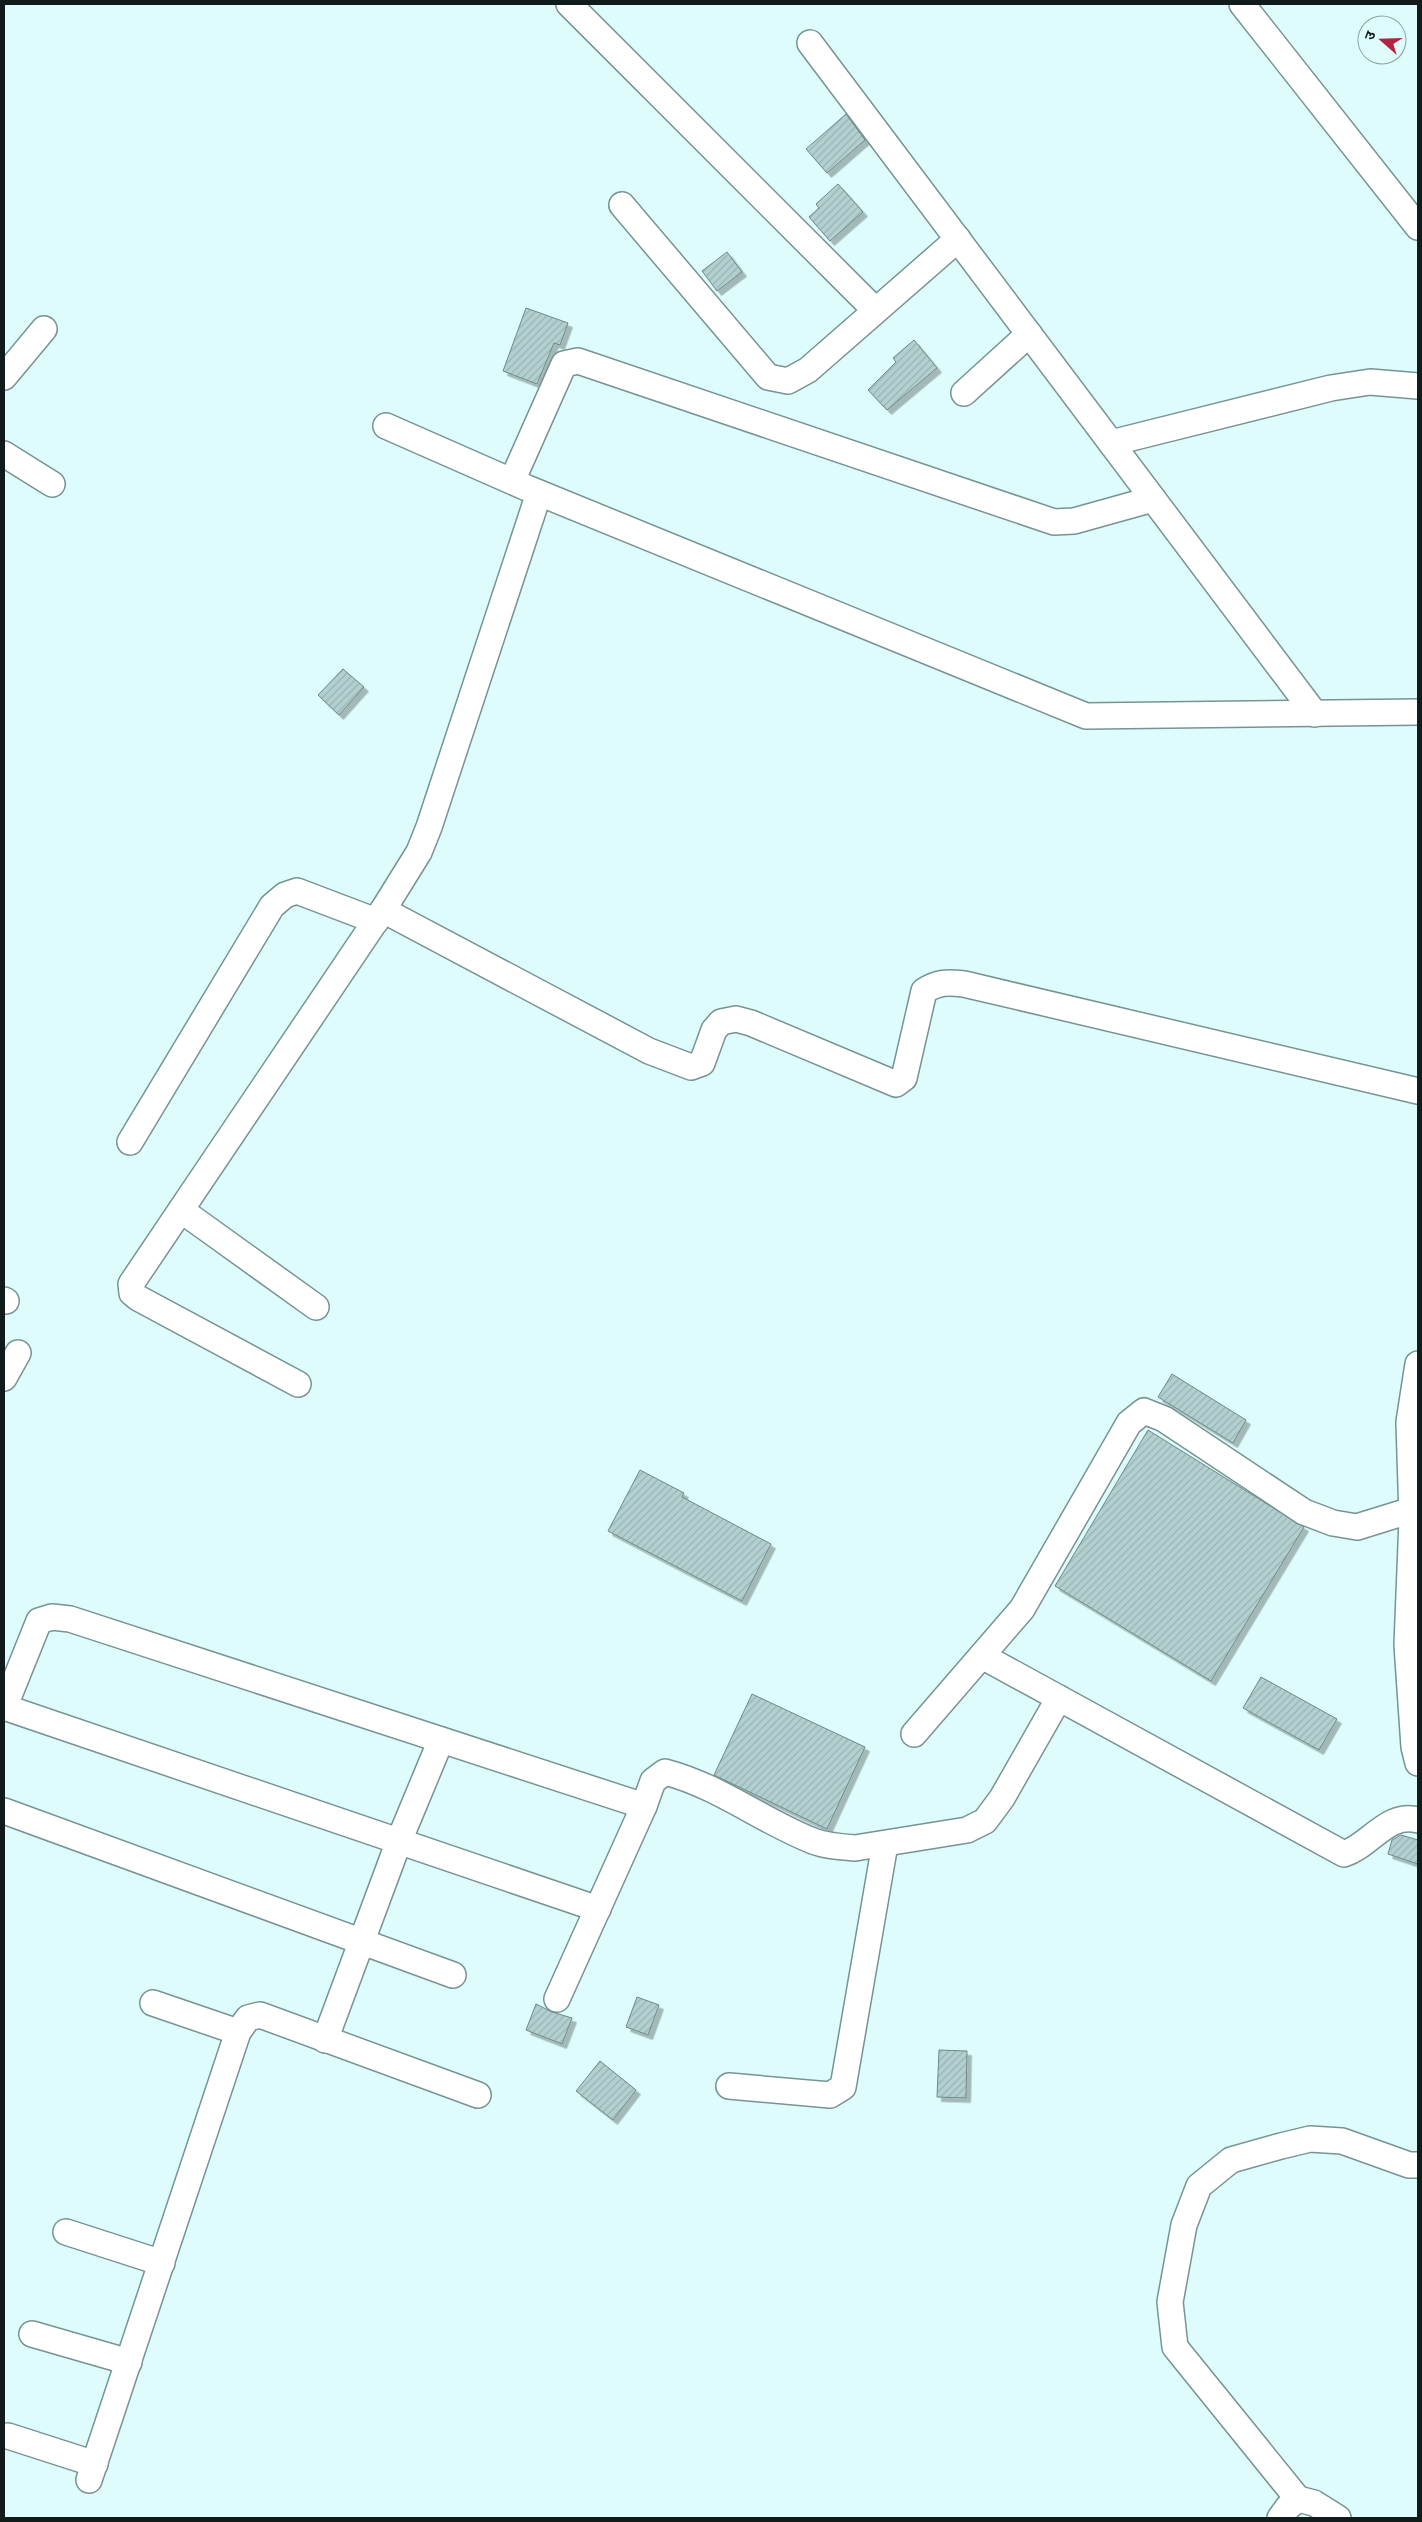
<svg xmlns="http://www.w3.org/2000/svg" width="1422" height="2522" viewBox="0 0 1422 2522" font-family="Lora,'Noto Sans Devanagari',serif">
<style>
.building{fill:url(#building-hatch);stroke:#6c8887;filter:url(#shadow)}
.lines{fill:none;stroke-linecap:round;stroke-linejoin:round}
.minor-casing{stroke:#779393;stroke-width:28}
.minor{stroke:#fff;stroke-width:25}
</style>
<defs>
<pattern id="building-hatch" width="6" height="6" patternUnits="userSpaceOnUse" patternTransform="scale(1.25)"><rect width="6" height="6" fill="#b3d0d0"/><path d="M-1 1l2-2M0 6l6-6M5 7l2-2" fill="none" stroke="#99b2b2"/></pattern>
<filter id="shadow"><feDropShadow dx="4.5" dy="4.5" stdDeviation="0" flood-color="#0004"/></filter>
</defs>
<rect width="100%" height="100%" fill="#defcfb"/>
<g class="building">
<path d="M846 114 865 140 827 173 806 149Z"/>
<path d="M838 184 863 212 830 241 809 217 819 208 816 204Z"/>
<path d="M727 252 742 272 717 291 702 271Z"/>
<path d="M526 308 568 323 560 345 554 343 537 384 503 371Z"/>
<path d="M914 340 937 368 887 410 868 390 896 362 893 358Z"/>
<path d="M343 669 364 687 339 715 318 695Z"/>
<path d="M1172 1374 1246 1420 1233 1443 1158 1397Z"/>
<path d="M1148 1430 1304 1527 1211 1681 1055 1586Z"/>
<path d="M640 1470 684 1493 682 1497 771 1544 742 1601 608 1531Z"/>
<path d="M1261 1677 1337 1719 1319 1750 1243 1708Z"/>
<path d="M752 1694 865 1747 827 1829 714 1775Z"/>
<path d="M1401 1835 1418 1840V1864L1388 1854 1392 1840Z"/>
<path d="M637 1997 659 2005 648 2035 626 2027Z"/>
<path d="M536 2004 552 2012 572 2018 562 2044 526 2030Z"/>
<path d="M939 2050 967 2051 966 2098 937 2097Z"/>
<path d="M600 2061 636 2090 613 2120 576 2091Z"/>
</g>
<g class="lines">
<g class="minor-casing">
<g id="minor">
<path d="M569 4 875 310"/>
<path d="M1242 4 1418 227"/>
<path d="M810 43 1315 714"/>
<path d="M622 205 768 377 788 381 808 370 958 239"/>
<path d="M4 377 44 329"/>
<path d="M964 393 1029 334"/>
<path d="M386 426 527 488 1086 716 1418 712"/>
<path d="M1111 443 1331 388 1370 382 1418 386"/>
<path d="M4 454 52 484"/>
<path d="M512 481 564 364 578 361 1054 522 1074 521 1153 499"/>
<path d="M383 910 649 1051 691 1067 702 1063 714 1030 721 1022 736 1019 751 1023 896 1084 904 1078 924 991C938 982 947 982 964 984L1418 1091"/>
<path d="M130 1142 272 906 285 895 297 891 376 921"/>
<path d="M181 1210 316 1307"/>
<path d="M4 1300 6 1301"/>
<path d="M1418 1364 1409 1422 1412 1519 1407 1645 1414 1747 1418 1763"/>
<path d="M4 1378 18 1353"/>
<path d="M298 1384 138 1298 132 1293 131 1284 383 910 419 852 429 827 539 493"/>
<path d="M982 1656 1344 1854C1371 1845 1387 1812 1418 1820"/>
<path d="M4 1707 598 1909"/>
<path d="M4 1708 39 1621 52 1617 70 1619 644 1806"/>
<path d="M914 1734 1022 1609 1129 1423 1144 1411 1164 1419 1304 1512 1333 1523 1357 1527 1412 1510"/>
<path d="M4 1811 453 1975"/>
<path d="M557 1999 644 1806 653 1781 665 1772C719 1786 762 1821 813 1841 826 1846 841 1847 855 1848L967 1830 985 1821 1002 1798 1059 1698"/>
<path d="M153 2003 238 2032"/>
<path d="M325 2040 399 1841 441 1740"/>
<path d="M729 2086 830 2095 843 2087 885 1844"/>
<path d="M66 2232 162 2263"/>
<path d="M32 2334 129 2362"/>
<path d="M8 2436 95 2464"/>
<path d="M89 2480 238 2032 248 2018 260 2015 478 2095"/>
<path d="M1298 2499 1175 2347 1170 2302 1184 2225 1199 2186 1231 2160 1281 2146 1310 2139 1342 2141 1409 2165H1418"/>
<path d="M1280 2518 1288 2507 1298 2499 1314 2503 1338 2518"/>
</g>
</g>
<use href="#minor" class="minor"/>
</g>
<rect width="1422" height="2522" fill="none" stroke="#111b1b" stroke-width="10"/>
<g transform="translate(1382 40) rotate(290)"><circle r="24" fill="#defcfb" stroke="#8ca2a1"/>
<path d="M0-4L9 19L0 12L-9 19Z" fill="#b42240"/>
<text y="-8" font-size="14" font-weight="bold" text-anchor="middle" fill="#111b1b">उ</text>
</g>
</svg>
